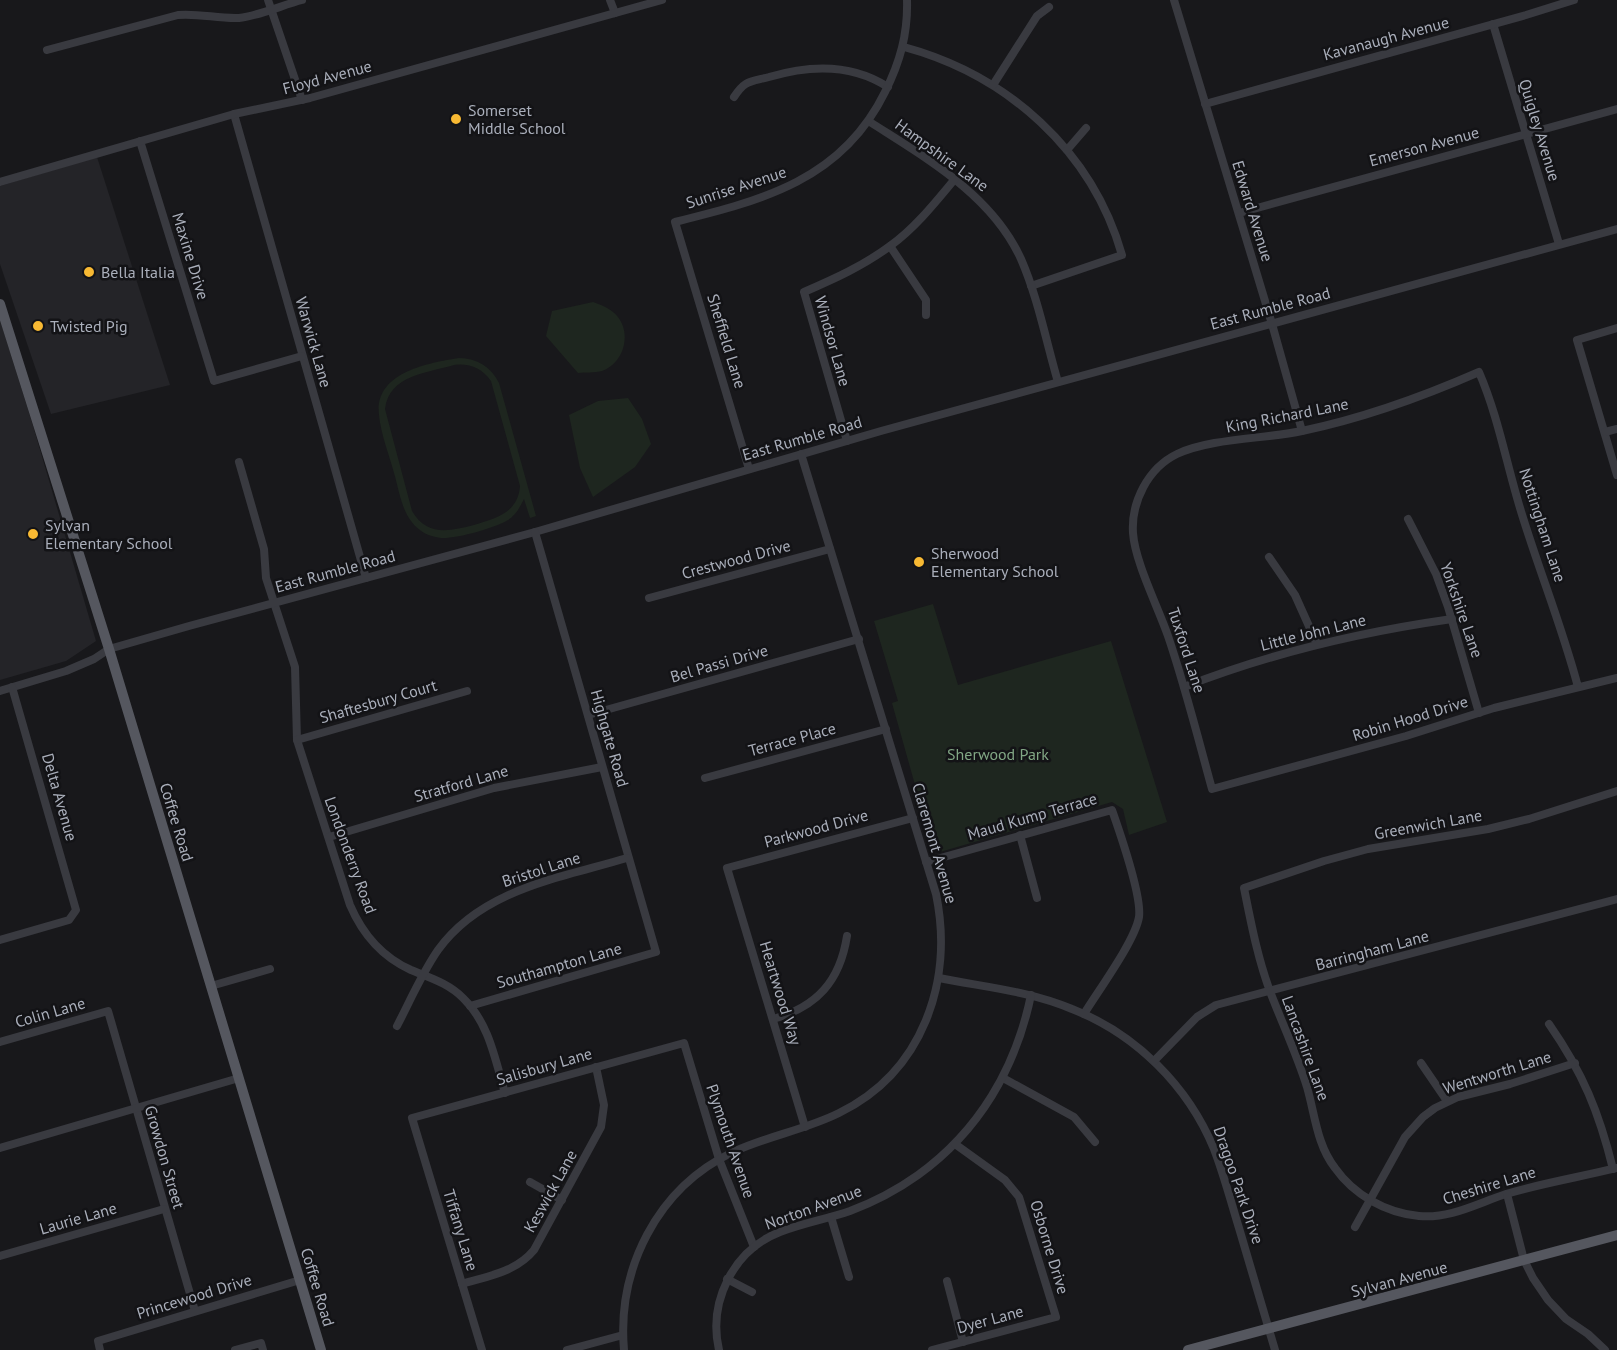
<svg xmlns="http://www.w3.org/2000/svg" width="1617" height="1350" viewBox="0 0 1617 1350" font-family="'PT Sans',sans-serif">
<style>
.built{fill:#242428}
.green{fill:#1e261f;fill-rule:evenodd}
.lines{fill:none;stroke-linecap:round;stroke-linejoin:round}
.minor{stroke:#393a40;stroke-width:8}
.major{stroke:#55575f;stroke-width:10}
.poi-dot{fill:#f8b933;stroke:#131316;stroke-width:2}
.labels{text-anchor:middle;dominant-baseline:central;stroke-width:5;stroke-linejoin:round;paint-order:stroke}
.street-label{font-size:16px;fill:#aaafbb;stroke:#131316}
.poi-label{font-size:16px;fill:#aaafbb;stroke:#131316;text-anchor:start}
.park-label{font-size:16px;fill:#81a684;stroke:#131316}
</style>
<rect width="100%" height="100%" fill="#18181b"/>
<g class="built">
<path d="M97 157 170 385 51 414 0 264V186Z"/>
<path d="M0 320 31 419 96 641 66 661 0 680Z"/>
</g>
<g class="green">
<path d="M593 302C604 306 614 310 620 320 631 338 622 364 602 371 595 373 585 372 578 373L546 336 552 311Z"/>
<path d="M459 358C477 358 491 367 499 383L536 516 530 518 524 499C520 507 516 515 508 520 495 528 456 539 441 538 434 537 426 535 420 530 402 517 400 493 394 473 389 454 381 435 379 415 374 373 427 363 459 358ZM454 365C469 363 482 368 491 381L520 486C518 513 496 518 474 525 450 531 427 537 412 511L385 409C389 375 427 373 454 365Z"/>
<path d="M628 398 642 419 651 444 635 467 593 497 580 468 569 415 598 401Z"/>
<path d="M933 604 958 685 1111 641 1167 822 1129 835 1123 809 1112 802 940 852 933 849 892 703 898 701 874 621Z"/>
</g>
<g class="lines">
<g class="minor">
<path d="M268 0 302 100"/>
<path d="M610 0 615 13"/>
<path d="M1174 0 1272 324 1302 431"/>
<path d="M1493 24 1559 244"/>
<path d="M904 47C1007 75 1092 150 1122 255L1031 286"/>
<path d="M47 50 178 15C199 13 218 19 239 18 258 16 283 5 302 0"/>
<path d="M993 85 1037 16 1049 7"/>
<path d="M734 97C745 80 750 82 769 77 809 65 851 63 888 87"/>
<path d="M1205 104 1526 15 1574 0"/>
<path d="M234 114 366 578"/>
<path d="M870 122C926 158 992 195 1021 259 1038 298 1046 341 1058 382"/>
<path d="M140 141 214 381 302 356"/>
<path d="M1067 150 1086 128"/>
<path d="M0 182 234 114 310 98 662 0"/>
<path d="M1239 213 1617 109"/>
<path d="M890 246 926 300V315"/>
<path d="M1617 328 1577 340 1617 475"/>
<path d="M1605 432 1617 429"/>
<path d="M847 441 804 292C834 279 863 266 890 246 914 229 935 203 954 180"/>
<path d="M239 462 264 549 266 578 295 667 297 740 350 905C362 933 382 957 411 970 430 978 448 983 463 998 489 1023 495 1059 505 1093"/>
<path d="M749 469 675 222C763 200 842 180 885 92 900 62 908 34 907 0"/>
<path d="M1408 519 1436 574 1448 607 1479 713"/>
<path d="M1269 557 1295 595 1317 644"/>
<path d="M649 598 830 549"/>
<path d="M1184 687C1271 653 1360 632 1452 619"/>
<path d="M1578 687C1562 626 1538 568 1520 508 1506 462 1498 416 1479 372 1422 397 1364 418 1302 431 1265 439 1211 438 1177 454 1148 468 1131 502 1133 533 1135 562 1158 607 1168 636 1185 686 1198 738 1212 789L1406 736 1494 708 1617 678"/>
<path d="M0 691 66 671 94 659 109 649 189 626 535 532 881 431 1617 229"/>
<path d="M588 715 859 639"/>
<path d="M297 740 467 691"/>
<path d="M705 778 886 729"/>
<path d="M1617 791 1529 819 1488 829 1368 849 1324 861 1244 888C1251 923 1258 960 1271 994 1283 1025 1297 1055 1307 1087 1315 1115 1317 1145 1335 1168 1354 1195 1386 1213 1419 1216 1450 1219 1478 1203 1506 1194 1543 1183 1580 1177 1617 1168"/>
<path d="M1020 835 1037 898"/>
<path d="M329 837 494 788 602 767"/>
<path d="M926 862 1112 810C1120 833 1142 895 1139 917 1135 941 1098 991 1084 1014"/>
<path d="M0 940 69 920 76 910 12 687"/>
<path d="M939 978C984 987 1030 991 1072 1009 1136 1034 1188 1086 1214 1149 1224 1175 1231 1202 1239 1228 1251 1268 1263 1309 1275 1350"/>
<path d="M211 986 270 969"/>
<path d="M470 1006 656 952 535 532"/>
<path d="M773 1019C817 1007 840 981 847 936"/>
<path d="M1549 1024C1583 1073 1599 1112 1613 1169"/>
<path d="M397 1026C410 1001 422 973 438 950 482 889 560 878 627 858"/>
<path d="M0 1042 108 1011 195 1311"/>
<path d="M1154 1061 1197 1017 1216 1005 1617 899"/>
<path d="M1421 1063 1447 1101"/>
<path d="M1003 1078 1074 1117 1095 1142"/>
<path d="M805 1127 727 868 913 818"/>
<path d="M0 1148 239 1078"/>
<path d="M530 1182 562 1200"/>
<path d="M1507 1194 1524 1260 1533 1278 1548 1300 1566 1319 1588 1334 1605 1350"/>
<path d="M831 1217 849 1277"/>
<path d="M1355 1227 1405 1137 1423 1117 1435 1108 1458 1097 1510 1084 1575 1063"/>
<path d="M0 1256 164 1209"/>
<path d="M727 1279 752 1292"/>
<path d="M947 1281 963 1342"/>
<path d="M462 1284C488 1276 516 1272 534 1250L601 1127 604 1105 596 1067"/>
<path d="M100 1350 98 1341 300 1280"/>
<path d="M235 1350 261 1343 263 1350"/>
<path d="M482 1350 412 1118 684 1043 719 1159 754 1247"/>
<path d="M567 1350 623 1335"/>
<path d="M624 1350C617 1269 657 1188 733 1152 767 1136 805 1130 839 1113 923 1072 954 981 936 894L801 454"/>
<path d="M719 1350C708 1302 733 1250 780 1232 803 1223 827 1219 850 1211 874 1202 897 1190 918 1175 979 1131 1016 1068 1031 995"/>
<path d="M932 1350 1056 1317 1019 1197 1005 1180 955 1144"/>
</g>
<g class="major">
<path d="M0 304 109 649 321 1350"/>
<path d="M1188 1350 1617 1235"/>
</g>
</g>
<g class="poi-dot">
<circle cx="456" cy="119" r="6"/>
<circle cx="89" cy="272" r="6"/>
<circle cx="38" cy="326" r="6"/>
<circle cx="33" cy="534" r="6"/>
<circle cx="919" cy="562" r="6"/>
</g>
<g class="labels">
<g class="street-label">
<text transform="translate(1386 38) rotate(-15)">Kavanaugh Avenue</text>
<text transform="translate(327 77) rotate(-15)">Floyd Avenue</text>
<text transform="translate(1540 130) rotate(73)">Quigley Avenue</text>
<text transform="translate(1424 146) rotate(-15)">Emerson Avenue</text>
<text transform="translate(942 155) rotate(36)">Hampshire Lane</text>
<text transform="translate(736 187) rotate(-18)">Sunrise Avenue</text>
<text transform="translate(1253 211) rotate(73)">Edward Avenue</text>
<text transform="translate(191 256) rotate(73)">Maxine Drive</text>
<text transform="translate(1270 308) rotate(-15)">East Rumble Road</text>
<text transform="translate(727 341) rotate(73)">Sheffield Lane</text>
<text transform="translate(833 341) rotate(74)">Windsor Lane</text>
<text transform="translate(314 342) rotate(74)">Warwick Lane</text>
<text transform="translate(1287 415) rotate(-11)">King Richard Lane</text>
<text transform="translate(802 438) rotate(-16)">East Rumble Road</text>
<text transform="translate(1543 525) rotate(72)">Nottingham Lane</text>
<text transform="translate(736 559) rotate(-15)">Crestwood Drive</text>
<text transform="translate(335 571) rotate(-15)">East Rumble Road</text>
<text transform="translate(1462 610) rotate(71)">Yorkshire Lane</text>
<text transform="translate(1313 632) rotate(-14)">Little John Lane</text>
<text transform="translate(1187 650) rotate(72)">Tuxford Lane</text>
<text transform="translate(719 663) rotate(-16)">Bel Passi Drive</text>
<text transform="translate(378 701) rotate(-16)">Shaftesbury Court</text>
<text transform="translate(1410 718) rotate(-17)">Robin Hood Drive</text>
<text transform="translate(610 738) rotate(74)">Highgate Road</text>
<text transform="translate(792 739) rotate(-15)">Terrace Place</text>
<text transform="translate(461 783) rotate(-16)">Stratford Lane</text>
<text transform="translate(60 797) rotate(74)">Delta Avenue</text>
<text transform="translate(1032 816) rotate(-16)">Maud Kump Terrace</text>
<text transform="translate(177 822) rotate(73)">Coffee Road</text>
<text transform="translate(1428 824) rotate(-10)">Greenwich Lane</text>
<text transform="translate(816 828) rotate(-15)">Parkwood Drive</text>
<text transform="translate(935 843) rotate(74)">Claremont Avenue</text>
<text transform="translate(351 855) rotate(70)">Londonderry Road</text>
<text transform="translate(541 869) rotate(-18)">Bristol Lane</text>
<text transform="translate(1372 950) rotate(-15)">Barringham Lane</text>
<text transform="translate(559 965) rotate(-16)">Southampton Lane</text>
<text transform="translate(781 993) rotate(73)">Heartwood Way</text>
<text transform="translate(50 1012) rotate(-16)">Colin Lane</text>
<text transform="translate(1306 1048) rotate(70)">Lancashire Lane</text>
<text transform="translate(544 1066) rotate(-16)">Salisbury Lane</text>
<text transform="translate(1497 1072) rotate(-17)">Wentworth Lane</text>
<text transform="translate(731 1141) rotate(71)">Plymouth Avenue</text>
<text transform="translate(165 1157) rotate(74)">Growdon Street</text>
<text transform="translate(1239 1185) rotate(71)">Dragoo Park Drive</text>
<text transform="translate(1489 1185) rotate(-17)">Cheshire Lane</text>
<text transform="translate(550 1191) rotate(-61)">Keswick Lane</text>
<text transform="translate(813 1207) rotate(-20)">Norton Avenue</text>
<text transform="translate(78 1218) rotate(-16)">Laurie Lane</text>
<text transform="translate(461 1230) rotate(73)">Tiffany Lane</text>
<text transform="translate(1050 1247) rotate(73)">Osborne Drive</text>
<text transform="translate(1399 1279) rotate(-15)">Sylvan Avenue</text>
<text transform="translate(318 1287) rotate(73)">Coffee Road</text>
<text transform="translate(194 1296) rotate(-17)">Princewood Drive</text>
<text transform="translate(990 1319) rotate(-15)">Dyer Lane</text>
</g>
<g class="poi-label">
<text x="468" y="110">Somerset<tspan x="468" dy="18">Middle School</tspan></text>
<text x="101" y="272">Bella Italia</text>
<text x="50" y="326">Twisted Pig</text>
<text x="45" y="525">Sylvan<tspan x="45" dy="18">Elementary School</tspan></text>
<text x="931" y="553">Sherwood<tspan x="931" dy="18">Elementary School</tspan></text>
</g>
<g class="park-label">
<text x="998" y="754">Sherwood Park</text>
</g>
</g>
</svg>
